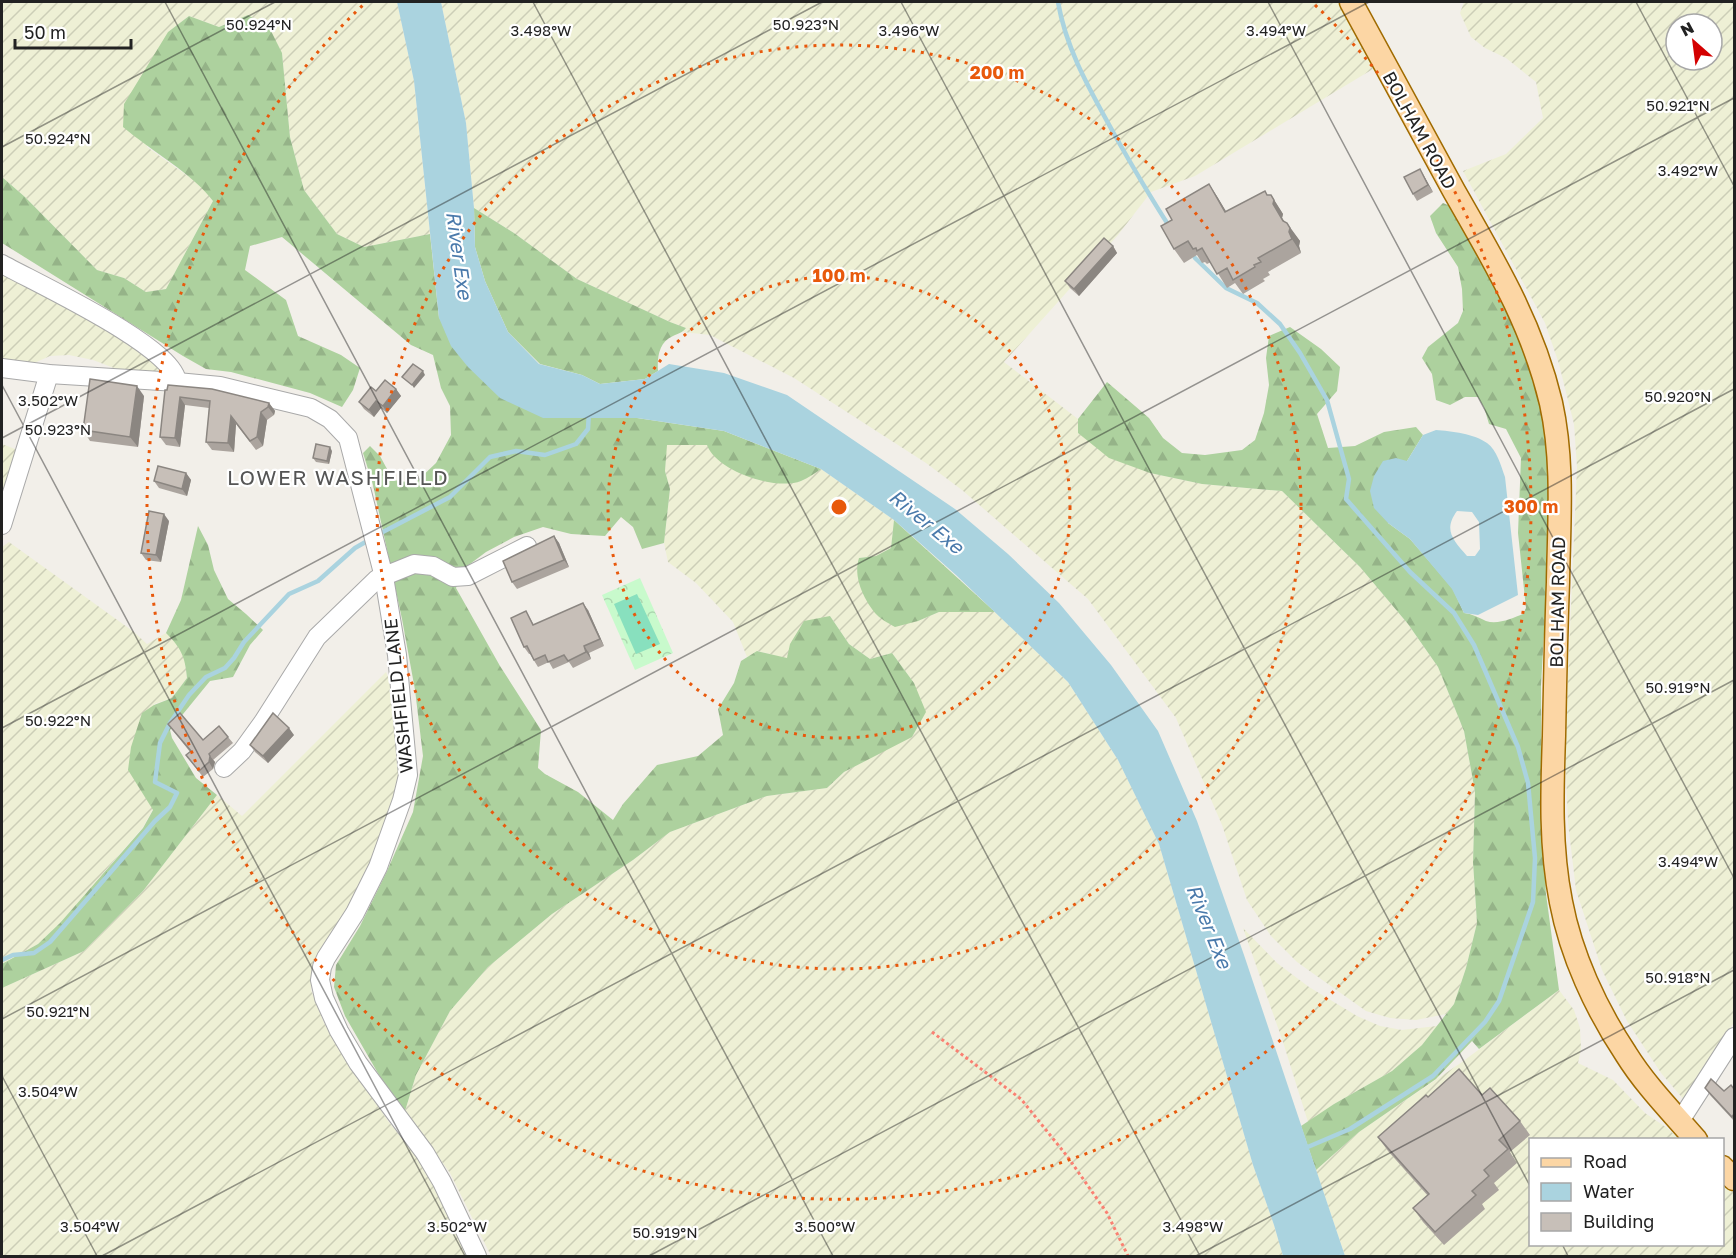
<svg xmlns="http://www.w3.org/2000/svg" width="1736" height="1258" viewBox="0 0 1736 1258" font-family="'Golos Text',sans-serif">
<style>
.farmland{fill:url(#farmland-furrows);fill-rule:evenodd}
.forest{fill:url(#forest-firs)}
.park{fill:url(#park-crowns)}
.pitch{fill:#88e0be}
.water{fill:#aad3df;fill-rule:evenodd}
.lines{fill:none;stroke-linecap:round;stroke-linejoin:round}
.stream{stroke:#aad3df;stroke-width:4.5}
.minor-casing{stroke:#a9a9a9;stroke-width:20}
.major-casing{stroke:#a06b00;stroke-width:25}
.path{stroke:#fa8072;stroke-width:3;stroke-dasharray:3 3;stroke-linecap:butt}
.minor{stroke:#fff;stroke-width:18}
.major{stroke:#fcd6a4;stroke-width:22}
.wall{fill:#aba49e}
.shaded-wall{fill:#8b8681}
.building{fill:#c7bfb8;stroke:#8b8681;stroke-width:1.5}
.ticks{fill:none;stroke:#222;stroke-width:1.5;stroke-opacity:0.45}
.ring{fill:none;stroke:#e8590c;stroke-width:3;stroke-dasharray:3 6}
.labels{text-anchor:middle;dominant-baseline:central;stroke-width:4.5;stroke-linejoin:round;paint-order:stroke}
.street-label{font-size:18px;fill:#222;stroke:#fff}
.water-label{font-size:20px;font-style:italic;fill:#4a7aab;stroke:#fff}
.quarter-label{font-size:21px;letter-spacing:1.5px;fill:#555;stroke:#fff}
.ticks-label{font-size:15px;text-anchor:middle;fill:#222;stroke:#fff;stroke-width:4.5;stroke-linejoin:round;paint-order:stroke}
.centre{fill:#e8590c;stroke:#fff;stroke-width:3}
.ring-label{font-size:18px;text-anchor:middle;font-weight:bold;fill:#e8590c;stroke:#fff;stroke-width:4.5;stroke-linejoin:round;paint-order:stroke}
</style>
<defs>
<pattern id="farmland-furrows" width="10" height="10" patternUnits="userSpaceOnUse" patternTransform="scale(1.5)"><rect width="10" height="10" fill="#eef0d5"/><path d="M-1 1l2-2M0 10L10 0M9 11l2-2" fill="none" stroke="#ccceb7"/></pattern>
<pattern id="forest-firs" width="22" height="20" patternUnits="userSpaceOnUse" patternTransform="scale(1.5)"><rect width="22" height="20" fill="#add19e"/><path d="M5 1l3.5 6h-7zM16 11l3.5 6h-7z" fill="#95b388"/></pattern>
<pattern id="park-crowns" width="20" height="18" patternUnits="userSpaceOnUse" patternTransform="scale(1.5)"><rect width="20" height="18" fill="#c8facc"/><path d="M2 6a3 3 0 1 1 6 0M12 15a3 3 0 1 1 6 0" fill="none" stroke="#acd6af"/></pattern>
</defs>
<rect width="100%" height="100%" fill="#f2efe9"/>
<g class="farmland">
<path d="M2 2H397L414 81 430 234 364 247 337 234 304 190 290 137 282 53 231 22 219 27 189 16 168 32 147 147 203 187 213 201 166 289 146 292 124 278 97 270 25 197 2 177Z"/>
<path d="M441 2H1339L1370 59 1373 69 1195 176 1151 192 1118 235 1004 362 1078 419V433L1150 473 1202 484 1282 491 1360 567 1408 624 1438 667 1464 731 1475 792 1473 862 1477 923 1466 968 1454 1004 1446 1014 1416 1020 1390 1018 1366 1011 1297 962 1271 936 1247 900 1222 825 1176 718 1088 599 962 490 926 463 794 378 710 335 683 332 686 328 670 322 577 279 514 233 474 208 466 123Z"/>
<path d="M1464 2H1734V1022L1690 1102 1685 1101 1661 1073 1627 1021 1602 970 1576 890 1568 823 1565 747 1577 467 1574 424 1559 364 1545 323 1463 171 1506 154 1543 118 1536 82 1506 58 1485 48 1471 37 1460 13ZM1676 24H1712V60H1676Z"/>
<path d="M2 270 86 315 161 367 159 375 127 373 93 360 69 355 50 356 32 364 2 361Z"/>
<path d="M2 444 20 451 2 494Z"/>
<path d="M666 445H707L799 482 821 469 894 520 891 548 876 556 859 558 918 621 939 612H995L1068 682 1118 760 1159 844 1253 1165 1274 1225 1283 1256H491L450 1173 405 1111 416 1075 450 1011 488 967 552 914 633 860 670 832 767 796 827 788 844 772 876 755 914 683 892 653 870 659 849 644 830 616 787 659 758 651 747 657 733 622 696 583 668 562 664 543 670 489 665 471Z"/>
<path d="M9 542 134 632 147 644 166 633 176 642 185 659 187 678 172 698 154 704 143 791 153 809 143 827 60 923 38 944 2 964V547Z"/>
<path d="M386 672 398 698 402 743 399 787 374 857 334 934 316 963 311 977V990L324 1023 388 1121 418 1158 441 1198 469 1256H2V988L84 951 143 891 217 795 242 816Z"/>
<path d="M1243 928 1277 963 1309 987 1357 1016 1380 1026 1402 1030 1437 1026 1422 1045 1392 1071 1334 1104 1308 1122 1283 1042Z"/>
<path d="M1559 990 1574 1010 1580 1028 1581 1049 1578 1063 1613 1080 1645 1113 1667 1128 1679 1139 1530 1140V1244H1722L1723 1184 1734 1193V1256H1345L1316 1170 1359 1132 1462 1062Z"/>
</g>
<g class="forest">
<path d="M248 15 270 29 282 53 290 137 304 190 337 234 364 247 430 234 439 318 637 418 724 431 821 469C815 473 808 478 801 481 776 491 716 471 707 445H667L665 471 670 489 664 543 642 549 633 527 621 517 605 536 571 534 543 527 514 537 486 552 462 570 456 588 500 666 541 730 538 768 545 774 578 792 613 820 623 804 657 765 698 756 723 735 718 709 734 683 741 661 757 651 787 658 790 644 804 621 830 616 849 644 870 659 892 653 914 683 926 712 912 737 844 772 827 788 767 796 670 832 633 860 552 914 488 967 450 1011 416 1075 405 1111 383 1082 345 1016 334 987 336 965 360 926 387 871 413 812 423 756 415 690 402 619 373 485 363 453 370 446 380 456 393 480 415 483 436 463 451 435 450 406 441 388 433 355 411 345 282 237 250 246 245 270 286 300 298 336 341 355 360 368 353 390 342 407 310 393 231 372 206 369 183 356 2 243V177L25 197 97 270 124 278 146 292 166 289 213 201C193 174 150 150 123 127L124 104 168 32 189 16 219 27Z"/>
<path d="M1443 203 1457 209 1527 351 1547 432 1549 461 1545 617 1541 685 1542 828 1546 894 1559 990 1479 1049 1472 1041 1436 1079 1359 1132 1316 1170 1301 1126 1334 1104 1392 1071 1422 1045 1454 1004 1466 968 1477 923 1473 862 1475 792 1464 731 1438 667 1408 624 1360 567 1282 491 1202 484 1150 473 1109 458 1078 433V419L1107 382 1149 418 1163 438 1182 453 1205 455 1242 450 1255 440 1264 413 1269 385 1266 358 1269 336 1290 327 1321 349 1340 367 1337 391 1317 414 1328 448 1355 446 1384 432 1416 427 1423 435 1407 461 1388 523 1410 539 1453 589 1464 613C1472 614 1478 617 1486 621 1498 625 1513 618 1523 614L1526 608 1518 533 1521 458 1506 429 1489 424 1484 407 1478 397H1465L1450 405 1436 400 1432 374 1422 358 1428 347 1458 323 1463 311 1462 289 1458 267 1436 233 1430 216Z"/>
<path d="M474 208 514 233 577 279 670 322 686 328C682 333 679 333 673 336 659 342 657 357 658 371L645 379 600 384 582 375 540 364 508 332 485 281 475 247Z"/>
<path d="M894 520 995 612H939L918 621 895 627C888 623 879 618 875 613 863 598 853 576 859 558L876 556 891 548Z"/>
<path d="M198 526 208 545 214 570 228 599 246 614 263 630 250 645 233 677 210 681 170 730 172 738 196 778 217 795 143 891 84 951 2 988V964L38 944 60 923 143 828 153 810 128 770 131 747 142 713 154 705 172 698 187 678C185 656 181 648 166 633L181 600Z"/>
</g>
<path class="park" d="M640 578 673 653 635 670 602 595Z"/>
<path class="pitch" d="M637 594 660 644 636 654 614 604Z"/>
<g class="water">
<path d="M397 2H441L466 123 474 208 475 247 485 281 508 332 539 364 582 375 600 384 645 379 669 364 724 373 787 395 955 509 1008 554 1059 603 1111 665 1158 731 1197 821 1244 955 1345 1256H1283L1274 1225 1253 1165 1159 844 1118 760 1068 682 956 575 894 520 821 469 724 431 637 418H543L500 398 468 367 451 346 439 318 414 81Z"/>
<path d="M1436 430C1451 431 1475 434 1487 443 1497 450 1501 466 1505 477L1518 595 1478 615 1464 613 1452 589 1410 539 1388 523 1374 508 1370 491 1374 476 1383 461 1396 458 1407 461 1423 435ZM1457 511 1472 512 1479 522 1480 549 1475 556H1467C1453 540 1443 530 1457 511Z"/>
</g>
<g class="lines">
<g class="stream">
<path d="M1058 2C1066 49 1090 90 1113 132 1131 164 1149 195 1169 226"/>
<path d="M1195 258 1226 288 1257 303 1280 324 1300 353 1327 400 1349 479 1346 499 1410 572 1454 613 1474 645 1518 747 1528 783 1535 858 1533 902 1499 1001 1485 1022 1433 1076 1350 1129 1303 1149"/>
<path d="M377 535 450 497 490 457 516 451 545 455 576 444 588 429 589 412"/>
<path d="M2 960 13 955 34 953 50 942 155 821 170 807 177 793 155 782 160 743 170 723 189 695 206 677 225 668 234 658 244 642 289 594 318 581 355 548 369 540"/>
</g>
<g class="minor-casing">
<g id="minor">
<path d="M2 264C34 282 175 347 177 382"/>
<path d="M2 368 49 374 177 382 220 386 311 408 330 419 348 438 384 577 397 655 408 775 402 800 378 867 355 913 326 958 322 967 320 980 324 998 339 1031 358 1063 425 1153 442 1182 477 1256"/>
<path d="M2 525 49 374"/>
<path d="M224 768 242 751 263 722 317 637 377 579 414 564 433 566 453 577 468 576 527 546"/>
<path d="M1680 1121 1734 1037"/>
</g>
</g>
<g class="major-casing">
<g id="major">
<path d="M1351 2C1385 65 1419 128 1454 191 1494 261 1532 323 1551 403 1564 462 1559 522 1558 582 1556 633 1555 684 1554 736 1552 791 1550 847 1561 902 1571 955 1596 1009 1626 1054 1646 1086 1672 1112 1696 1140"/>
<path d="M1722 1167 1734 1179"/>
</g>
</g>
<path class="path" d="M932 1032 1021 1099 1067 1156 1107 1213 1128 1256"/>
<use href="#minor" class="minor"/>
<use href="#major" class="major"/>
</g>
<g class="wall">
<path d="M1420 169 1433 192 1417 201 1413 194Z"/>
<path d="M1209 184 1218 198 1226 212 1271 195 1283 214 1282 218 1285 222 1300 241 1299 246 1301 253 1268 272 1270 275 1263 279 1265 281 1243 294 1235 283 1227 288 1211 262 1207 264 1205 262 1202 263 1197 255 1184 263 1174 249 1172 220Z"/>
<path d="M1113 246 1117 253 1079 296 1070 288 1065 281Z"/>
<path d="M396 389 401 396 387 413 381 408 374 417 364 409 359 402Z"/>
<path d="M165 390 269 403 275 411 274 415 267 420 263 446 256 450 236 424 234 452 212 450 206 442 209 408 185 405 180 447 166 445 160 437Z"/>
<path d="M144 396 138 447 90 441 83 430Z"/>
<path d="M332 451 329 464 316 462 313 458Z"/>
<path d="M186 473 191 480 187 496 159 488 154 481Z"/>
<path d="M169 521 161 562 146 560 141 553Z"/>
<path d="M554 536 559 543 569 567 517 589 512 582Z"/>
<path d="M588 610 604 646 589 653 591 659 573 668 569 662 553 669 549 662 538 667 530 654H529L524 647 526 611 534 625Z"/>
<path d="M168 724 203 740 228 737 233 743 213 760 215 762 213 769 203 777 186 755 190 752Z"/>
<path d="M294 735 268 763 255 752 250 745Z"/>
<path d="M1705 1088 1724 1091 1734 1089V1121L1710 1095Z"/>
<path d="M1482 1095 1520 1121 1530 1135 1510 1152 1517 1163 1494 1183 1499 1190 1482 1204 1485 1209 1444 1245 1423 1222 1413 1208 1428 1196 1388 1151 1378 1137 1428 1097Z"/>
</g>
<g class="shaded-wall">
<path d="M1420 169 1424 176 1433 192 1428 185Z"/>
<path d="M1209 184 1218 198 1235 226 1225 212Z"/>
<path d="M1271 195 1283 214 1282 218 1289 230 1287 223 1300 241 1299 246 1301 253 1292 239 1273 204Z"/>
<path d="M1113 246 1117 253 1079 296 1074 289Z"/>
<path d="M423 371 425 375 414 388 412 385Z"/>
<path d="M137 386 144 396 138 447 130 437Z"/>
<path d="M396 389 401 396 387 413 383 406Z"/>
<path d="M180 397 185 405 180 447 175 438Z"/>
<path d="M376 401 381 408 374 417 369 410Z"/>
<path d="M269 403 275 411 274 415 268 407Z"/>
<path d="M261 412 267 420 263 446 257 437Z"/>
<path d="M231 416 236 424 234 452 228 443Z"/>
<path d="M330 447 332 451 329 464 327 461Z"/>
<path d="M186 473 191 480 187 496 182 489Z"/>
<path d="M164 514 169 521 161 562 156 555Z"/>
<path d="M554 536 559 543 569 567 564 560Z"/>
<path d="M583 603 588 610 604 646 600 639Z"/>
<path d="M584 646 589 653 591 659 586 652Z"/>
<path d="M289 728 294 735 268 763 263 756Z"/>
<path d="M210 756 215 762 213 769 209 762Z"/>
</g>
<g class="building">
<path d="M1420 169 1428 185 1413 194 1404 177Z"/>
<path d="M1209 184 1225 212 1265 191 1267 195H1271L1274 200 1273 204 1283 221 1287 223 1290 228 1289 232 1292 239 1258 258 1261 262 1254 265 1255 267 1233 280 1227 268 1217 274 1202 248 1197 251 1196 248 1193 249 1188 241 1174 249 1161 226 1172 220 1166 209Z"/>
<path d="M1104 238 1113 246 1074 289 1065 281Z"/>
<path d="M413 364 423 371 412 385 402 377Z"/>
<path d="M90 379 137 386 130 437 83 430Z"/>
<path d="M385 380 396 389 383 406 376 401 369 410 359 402 371 387 376 391Z"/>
<path d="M168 385 212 389 269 403 268 407 261 412 257 437 250 441 231 416 228 443 206 442 210 401 180 397 175 438 160 437 165 390H167Z"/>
<path d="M316 444 330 447 327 461 313 458Z"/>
<path d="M158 466 186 473 182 489 154 481Z"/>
<path d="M149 511 164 514 156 555 141 553Z"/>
<path d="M554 536 564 560 512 582 503 561Z"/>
<path d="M583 603 600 639 584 646 586 652 568 661 564 655 548 662 545 655 534 660 527 646 524 647 511 618 526 611 533 625Z"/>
<path d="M180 713 203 740 219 726 228 737 209 754 210 756 209 762 199 771 186 755 191 751 168 724Z"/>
<path d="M273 713 289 728 263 756 250 745Z"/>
<path d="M1459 1069 1482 1095 1490 1088 1520 1121 1499 1140 1508 1149 1484 1170 1489 1176 1472 1191 1476 1195 1435 1232 1413 1208 1429 1194 1378 1137 1426 1095 1428 1097Z"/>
<path d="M1711 1079 1724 1091 1731 1085 1734 1089V1114L1732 1117 1705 1088Z"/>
</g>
<path class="ticks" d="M165 2 833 1256M533 2 1200 1256M901 2 1530 1186M1268 2 1734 878M1636 2 1734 186M2 147 275 2M2 385 465 1256M2 438 822 2M2 728 1369 2M2 1019 1734 98M2 1076 97 1256M1562 1244 1568 1256M102 1256 1734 389M649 1256 1734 680M1196 1256 1734 970"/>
<g class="ring">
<circle cx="839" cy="507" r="231"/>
<circle cx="839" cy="507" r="462"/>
<path d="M1315 5A692 692 0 1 1 363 5"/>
</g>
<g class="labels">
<g class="street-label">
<text transform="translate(1420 130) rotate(61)">BOLHAM ROAD</text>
<text transform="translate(1557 602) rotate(-89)">BOLHAM ROAD</text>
<text transform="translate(398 696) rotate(-96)">WASHFIELD LANE</text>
</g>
<g class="water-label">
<text transform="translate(460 255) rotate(82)">River Exe</text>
<text transform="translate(927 521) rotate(39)">River Exe</text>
<text transform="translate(1210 926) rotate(68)">River Exe</text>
</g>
<g class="quarter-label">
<text x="338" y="477">LOWER WASHFIELD</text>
</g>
</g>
<g class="ticks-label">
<text x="259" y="30">50.924°N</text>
<text x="806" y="30">50.923°N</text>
<text x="541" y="36">3.498°W</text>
<text x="909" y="36">3.496°W</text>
<text x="1276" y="36">3.494°W</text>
<text x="1678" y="111">50.921°N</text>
<text x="58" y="144">50.924°N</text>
<text x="1688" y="176">3.492°W</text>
<text x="1678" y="402">50.920°N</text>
<text x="48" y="406">3.502°W</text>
<text x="58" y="435">50.923°N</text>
<text x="1678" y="693">50.919°N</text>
<text x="58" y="726">50.922°N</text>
<text x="1688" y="867">3.494°W</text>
<text x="1678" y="983">50.918°N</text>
<text x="58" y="1017">50.921°N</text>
<text x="48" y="1097">3.504°W</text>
<text x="90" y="1232">3.504°W</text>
<text x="457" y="1232">3.502°W</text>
<text x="825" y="1232">3.500°W</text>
<text x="1193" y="1232">3.498°W</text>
<text x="665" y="1238">50.919°N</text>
</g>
<circle cx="839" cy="507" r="9" class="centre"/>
<g class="ring-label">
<text x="997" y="79">200 m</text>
<text x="839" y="282">100 m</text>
<text x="1531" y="513">300 m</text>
</g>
<rect width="1736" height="1258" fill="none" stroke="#222222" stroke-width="6"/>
<rect x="1529" y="1138" width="195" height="108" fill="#ffffff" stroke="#a7a7a7" stroke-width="1.5"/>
<rect x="1541" y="1158" width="30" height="9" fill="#fcd6a4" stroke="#a7a7a7" stroke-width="1.5"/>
<text x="1583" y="1168" font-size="18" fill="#222222">Road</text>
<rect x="1541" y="1183" width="30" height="18" fill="#aad3df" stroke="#a7a7a7" stroke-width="1.5"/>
<text x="1583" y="1198" font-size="18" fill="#222222">Water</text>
<rect x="1541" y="1213" width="30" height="18" fill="#c7bfb8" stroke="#a7a7a7" stroke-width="1.5"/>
<text x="1583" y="1228" font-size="18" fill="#222222">Building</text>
<g transform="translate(1694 42) rotate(332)"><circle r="28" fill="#ffffff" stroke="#a7a7a7" stroke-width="1.5"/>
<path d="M0-4.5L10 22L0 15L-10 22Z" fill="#d40000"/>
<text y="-9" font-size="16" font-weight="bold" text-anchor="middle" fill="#222222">N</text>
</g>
<path d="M15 39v9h116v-9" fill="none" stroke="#222222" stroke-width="3"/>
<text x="24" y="39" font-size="18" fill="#222222" stroke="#ffffff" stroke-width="4.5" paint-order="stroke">50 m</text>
</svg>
